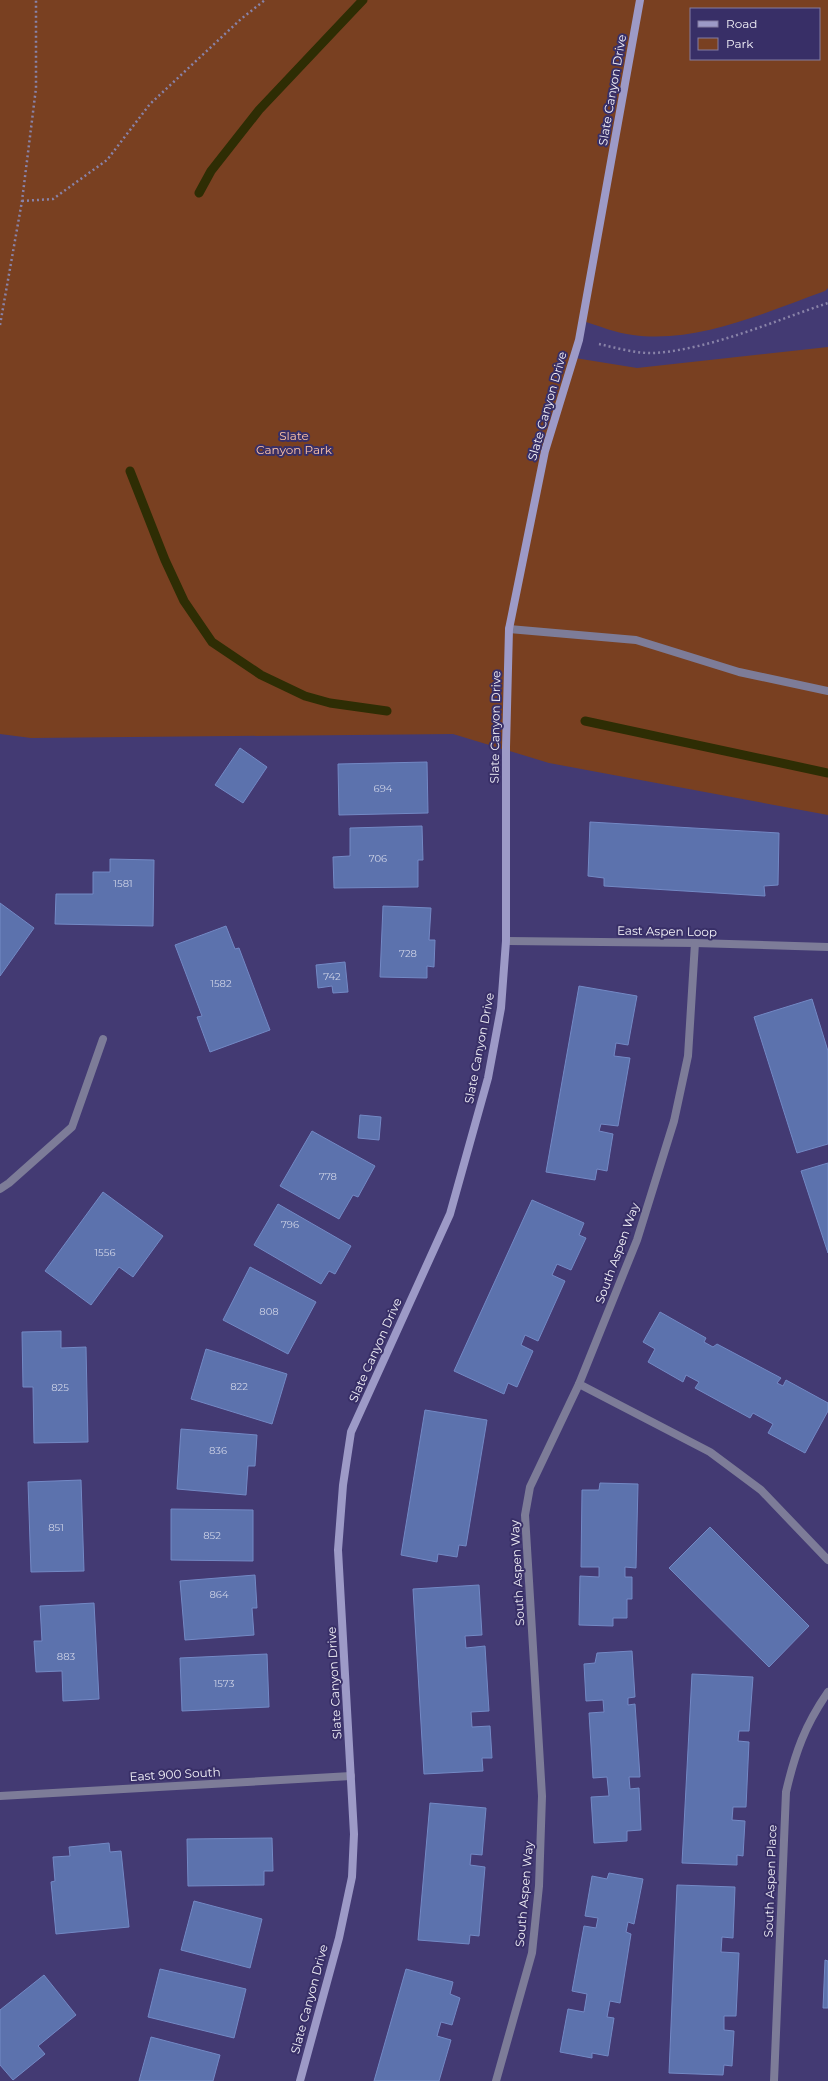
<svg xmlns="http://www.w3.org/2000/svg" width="828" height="2081" viewBox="0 0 828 2081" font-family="Montserrat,sans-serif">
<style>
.green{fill:#794021;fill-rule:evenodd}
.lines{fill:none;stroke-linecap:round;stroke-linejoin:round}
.stream{stroke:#2e2d04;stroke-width:9}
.building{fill:#5c72ad;stroke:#7389c5}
.path{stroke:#8983a8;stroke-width:2.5;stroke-dasharray:2 3;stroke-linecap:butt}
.street{stroke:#7d7c98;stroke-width:8}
.secondary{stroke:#9d9ac7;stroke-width:8}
.labels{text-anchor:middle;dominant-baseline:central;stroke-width:4;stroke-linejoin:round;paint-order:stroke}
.number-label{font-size:10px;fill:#cdd2e6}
.street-label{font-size:12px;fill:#f3f2f9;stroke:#382f67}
.park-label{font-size:12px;fill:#fdc4a7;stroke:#382f67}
</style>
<rect width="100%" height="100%" fill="#433a73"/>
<path class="green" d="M0 0H828V288L825 291C766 312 697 344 633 335 616 333 599 326 583 321L575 358 637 368 828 347V815L549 763 453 734 31 738 0 734ZM691 9H819V59H691Z"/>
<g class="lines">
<g class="stream">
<path d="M199 193 211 171 259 110 363 0"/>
<path d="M130 471 165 560 184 601 212 642 261 675 305 696 330 703 387 711"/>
<path d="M585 721 828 773"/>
</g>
</g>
<g class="building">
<path d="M240 748 267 767 243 803 215 785Z"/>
<path d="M427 762 428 813 339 815 338 764Z"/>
<path d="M590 822 779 833 778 885 764 886 765 896 604 886V878L588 876Z"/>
<path d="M422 826 423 860H418V887L334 888 333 857 350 856V828Z"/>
<path d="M110 859 154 860 153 926 55 924 56 894H93V872H110Z"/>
<path d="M0 903 34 928 0 976Z"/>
<path d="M383 906 431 908 429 940H435L434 967 427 966V978L380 977Z"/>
<path d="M226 926 235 949 239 948 270 1030 210 1052 197 1017 202 1016 175 945Z"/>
<path d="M345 962 348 992 333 993 332 986 318 988 316 965Z"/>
<path d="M579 986 637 996 628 1045 616 1043 614 1056 630 1058 618 1126 601 1124 599 1131 613 1134 607 1171 597 1169 595 1180 546 1172Z"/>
<path d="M812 999 828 1051V1144L797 1153 754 1017Z"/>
<path d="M360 1115 381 1117 379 1140 358 1138Z"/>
<path d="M312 1131 375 1166 358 1197 353 1195 339 1219 280 1186Z"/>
<path d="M828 1163V1253L801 1171Z"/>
<path d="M103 1192 163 1236 133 1277 119 1267 91 1305 45 1271Z"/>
<path d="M532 1200 584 1223 579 1235 586 1238 571 1270 557 1264 552 1275 565 1281 538 1341 525 1335 521 1345 533 1351 517 1387 508 1383 504 1394 454 1371Z"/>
<path d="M278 1204 351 1246 335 1274 329 1271 321 1284 254 1245Z"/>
<path d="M250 1267 316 1302 288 1354 223 1320Z"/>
<path d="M660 1312 706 1338 704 1342 713 1347 717 1344 781 1378 777 1383 783 1386 786 1380 828 1403V1411L805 1453 768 1433 773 1424 753 1413 750 1418 695 1388 699 1382 686 1375 683 1382 648 1362 655 1349 643 1342Z"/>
<path d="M61 1331V1348L86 1347 88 1442 34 1443 33 1387H23L22 1332Z"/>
<path d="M206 1349 287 1374 272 1424 191 1399Z"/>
<path d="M425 1410 487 1420 466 1546 459 1545 457 1557 438 1554 437 1562 401 1555Z"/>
<path d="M181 1429 257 1435 255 1466H248L246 1495 177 1489Z"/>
<path d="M81 1480 84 1571 31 1572 28 1482Z"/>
<path d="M600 1483 638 1484 636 1568 625 1567V1577H632V1599H627V1618H613V1626L579 1625 580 1576 599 1577V1567H581L582 1490H599Z"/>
<path d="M171 1509 253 1510V1561L171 1560Z"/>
<path d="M710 1527 809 1626 769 1667 669 1568Z"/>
<path d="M255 1575 257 1608H252L254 1635 185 1640 180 1581Z"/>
<path d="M479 1585 482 1635 465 1636 466 1648 485 1646 489 1711 471 1712 472 1727 490 1726 492 1758H482L483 1771 424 1774 413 1589Z"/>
<path d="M94 1603 99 1699 63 1701 62 1671 36 1672 34 1641H42L40 1606Z"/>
<path d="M632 1651 635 1697 628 1698V1705L635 1704 640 1777H629L630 1789 639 1788 641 1830 627 1831V1841L594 1843 591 1797 609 1796 607 1777 593 1778 589 1713 604 1712 603 1700 586 1701 584 1664 595 1663 597 1653Z"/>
<path d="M267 1654 269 1707 182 1711 180 1658Z"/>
<path d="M692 1674 753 1677 749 1731H739L738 1741 749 1742 746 1807H733L732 1820 745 1821 743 1856 737 1855V1865L682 1863Z"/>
<path d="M430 1803 486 1808 482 1855 471 1854 470 1865 485 1867 479 1936 470 1935 469 1944 418 1940Z"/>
<path d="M272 1838 273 1871H264V1885L188 1886 187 1839Z"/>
<path d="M109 1843 110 1852 121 1851 129 1927 56 1934 51 1882 55 1881 53 1857 70 1856 69 1847Z"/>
<path d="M609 1873 643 1879 634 1924 628 1922 626 1932 631 1934 620 2003 610 2001 607 2017 614 2018 608 2056 592 2053V2058L560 2052 568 2009 584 2012 587 1994 572 1991 584 1926 596 1928 598 1918 585 1916 592 1876 607 1879Z"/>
<path d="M677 1885 735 1887 733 1938 722 1937 721 1952 739 1953 736 2016H724V2030L734 2031 732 2066 724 2065 723 2075 669 2073Z"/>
<path d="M194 1901 262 1919 250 1968 181 1950Z"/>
<path d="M825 1960 828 1961V2008H823Z"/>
<path d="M160 1969 246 1989 234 2038 148 2017Z"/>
<path d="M406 1969 453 1982 450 1994 460 1998 452 2025 441 2022 437 2036 451 2040 439 2081H374Z"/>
<path d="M44 1975 76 2015 38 2046 45 2054 13 2080 0 2065V2010Z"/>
<path d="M151 2037 220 2055 213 2081H139Z"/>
</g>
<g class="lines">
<g class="path">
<path d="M22 201 53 199 107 160 150 104 241 19 265 0"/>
<path d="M0 325 22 201 36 88V0"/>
<path d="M599 344C617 348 637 354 656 353 714 348 774 321 828 303"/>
</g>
<g class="street">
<path d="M509 629 636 640 739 672 828 691"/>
<path d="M506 941 695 943 828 947"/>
<path d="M0 1189 9 1183 72 1127 103 1039"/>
<path d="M579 1384 710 1452 761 1490 828 1560"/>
<path d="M0 1796 351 1776"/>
<path d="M496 2081 532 1953 539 1886 542 1796 525 1515 530 1487 579 1384 637 1240 674 1121 688 1056 695 943"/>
<path d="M774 2081 786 1792C795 1753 805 1725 828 1692"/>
</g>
<path class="secondary" d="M300 2081 339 1938 352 1877 354 1834 338 1550 343 1485 351 1432 450 1214 488 1078 501 1008 506 941V747L509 629 545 451 579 340 640 0"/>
</g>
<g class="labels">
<g class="number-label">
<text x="383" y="788">694</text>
<text x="378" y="858">706</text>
<text x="123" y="883">1581</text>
<text x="408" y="953">728</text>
<text x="332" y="976">742</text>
<text x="221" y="983">1582</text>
<text x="328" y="1176">778</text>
<text x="290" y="1224">796</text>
<text x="105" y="1252">1556</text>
<text x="269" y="1311">808</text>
<text x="239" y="1386">822</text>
<text x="60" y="1387">825</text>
<text x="218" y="1450">836</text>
<text x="56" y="1527">851</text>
<text x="212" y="1535">852</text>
<text x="219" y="1594">864</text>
<text x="66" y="1656">883</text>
<text x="224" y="1683">1573</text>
</g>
<g class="street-label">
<text transform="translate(612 90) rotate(-80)">Slate Canyon Drive</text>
<text transform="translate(547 406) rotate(-74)">Slate Canyon Drive</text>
<text transform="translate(495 727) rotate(-89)">Slate Canyon Drive</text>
<text transform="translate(667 931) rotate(1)">East Aspen Loop</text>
<text transform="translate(479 1048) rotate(-79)">Slate Canyon Drive</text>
<text transform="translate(617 1253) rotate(-70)">South Aspen Way</text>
<text transform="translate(375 1350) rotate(-66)">Slate Canyon Drive</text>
<text transform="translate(517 1573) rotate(-93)">South Aspen Way</text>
<text transform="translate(334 1683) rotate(-93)">Slate Canyon Drive</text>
<text transform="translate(175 1774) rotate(-3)">East 900 South</text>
<text transform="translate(770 1881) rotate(-88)">South Aspen Place</text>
<text transform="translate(524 1894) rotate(-85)">South Aspen Way</text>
<text transform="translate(309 1999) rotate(-75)">Slate Canyon Drive</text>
</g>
<g class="park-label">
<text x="294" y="435">Slate<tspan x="294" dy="14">Canyon Park</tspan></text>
</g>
</g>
<rect x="690" y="8" width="130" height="52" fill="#382f67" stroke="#837da1"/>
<rect x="698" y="21" width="20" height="6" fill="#9d9ac7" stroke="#837da1"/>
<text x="726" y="28" font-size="12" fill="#f3f2f9">Road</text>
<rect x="698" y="38" width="20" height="12" fill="#794021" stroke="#837da1"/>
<text x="726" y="48" font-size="12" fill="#f3f2f9">Park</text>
</svg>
